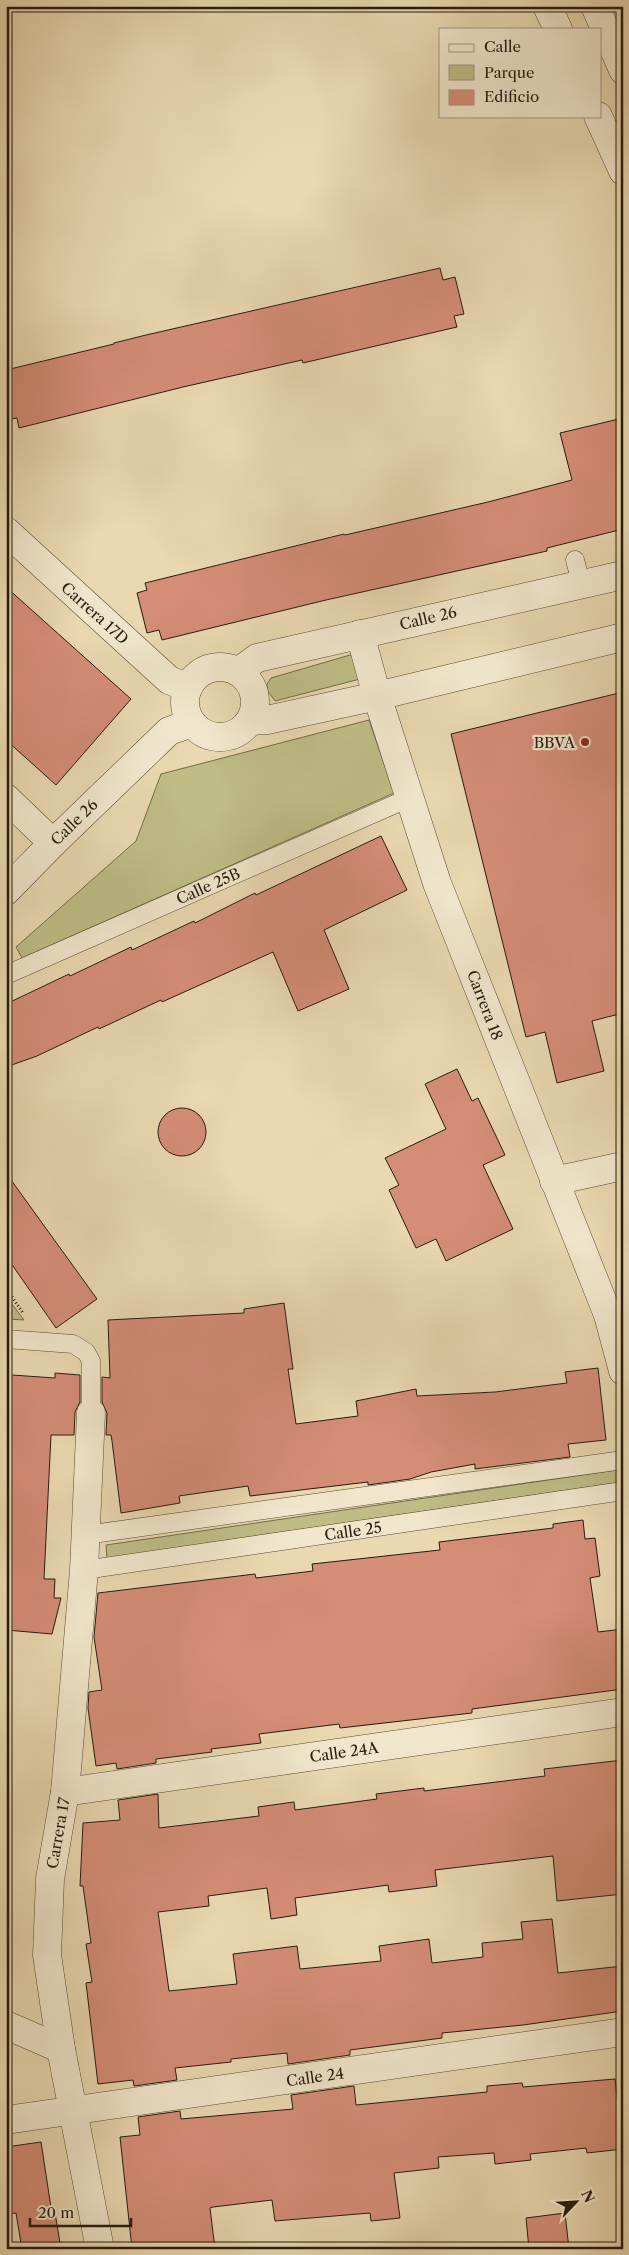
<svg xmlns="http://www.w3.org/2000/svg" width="629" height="2255" viewBox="0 0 629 2255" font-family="'Libre Caslon Text',serif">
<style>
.green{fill:#bfbc86;stroke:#726c4a}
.building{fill:#d48d76;stroke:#261b0e}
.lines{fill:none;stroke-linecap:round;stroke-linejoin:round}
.service-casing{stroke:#574a36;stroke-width:19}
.minor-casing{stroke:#574a36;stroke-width:29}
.tertiary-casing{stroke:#574a36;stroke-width:29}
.path{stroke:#261b0e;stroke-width:3;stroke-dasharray:1 2.5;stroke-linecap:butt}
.service{stroke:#f1e6cc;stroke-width:18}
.minor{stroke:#f1e6cc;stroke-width:28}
.tertiary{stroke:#f1e6cc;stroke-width:28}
.poi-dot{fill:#8f2418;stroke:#f1e6cc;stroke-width:2}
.labels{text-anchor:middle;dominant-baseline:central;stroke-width:4.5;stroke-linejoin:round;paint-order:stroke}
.street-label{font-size:15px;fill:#261b0e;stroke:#f1e6cc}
.poi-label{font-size:15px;fill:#261b0e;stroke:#f1e6cc;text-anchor:end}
</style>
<rect width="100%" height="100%" fill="#e9d8b0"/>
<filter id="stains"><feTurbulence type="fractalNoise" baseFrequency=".004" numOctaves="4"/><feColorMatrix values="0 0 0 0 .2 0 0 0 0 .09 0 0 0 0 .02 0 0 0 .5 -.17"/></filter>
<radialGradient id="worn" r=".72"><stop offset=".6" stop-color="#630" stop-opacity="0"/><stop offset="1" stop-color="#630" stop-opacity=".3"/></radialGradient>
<g class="green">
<path d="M350 655 358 657 360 679 275 701 267 690V684L271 678Z"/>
<path d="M369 720 394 793 22 958 16 947 136 841 161 774Z"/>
<path d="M6 1296 24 1320 6 1319Z"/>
<path d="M623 1469V1482L107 1558 106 1545Z"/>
</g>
<g class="building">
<path d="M440 268 443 280 455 277 464 314 454 316 457 327 303 363 302 360 183 387 19 428 17 418 6 420V370L114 344V343L146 335Z"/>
<path d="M623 418V529L547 548V551L326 600 162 640 159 630 147 633 137 593 147 590 145 583 344 534 345 535 488 502 572 480 560 433Z"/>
<path d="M6 587 131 699 56 785 6 740Z"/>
<path d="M623 692V1013L592 1021 604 1071 557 1083 545 1032 526 1037 451 734Z"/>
<path d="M381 836 407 890 324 930 349 989 298 1011 273 952 162 1002 161 1000 99 1029 98 1027 37 1056 6 1067V1004L69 974 70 976 131 947 132 950 194 921 195 923 255 893 256 895Z"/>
<path d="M457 1069 472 1101 478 1098 505 1155 483 1165 513 1229 446 1261 436 1239 416 1248 389 1190 399 1185 385 1158 446 1129 425 1084Z"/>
<circle cx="182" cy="1132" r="24"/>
<path d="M6 1173 97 1299 56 1328 6 1256Z"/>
<path d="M284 1303 293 1369H288L296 1424 358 1416 356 1401 416 1389 417 1396 495 1392 567 1383 565 1372 598 1368 606 1440 568 1444 570 1457 475 1469V1464L431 1472 410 1479 368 1485V1482L250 1496 248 1486 179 1496 180 1503 121 1513 112 1441 111 1435H106L107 1413 102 1402V1377L110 1378 108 1320 244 1313V1309Z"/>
<path d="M55 1373 80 1375V1402L75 1412 74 1435H51L44 1579H55L54 1598H61L52 1634 6 1630V1439L12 1375 55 1378Z"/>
<path d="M583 1520 585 1539 595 1538 600 1576 590 1578 598 1632 623 1629V1689L472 1709V1713L340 1728 339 1724 259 1734 261 1743 211 1749 212 1752 156 1759V1763L117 1769 116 1763 96 1766 88 1708 89 1692 102 1690 94 1637 98 1593 255 1574 256 1578 313 1571 312 1564 440 1550 439 1542 553 1528V1524Z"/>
<path d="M623 1760V1894L557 1901 553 1856 435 1870 437 1886 389 1892 388 1885 295 1898 297 1915 271 1919 267 1888 208 1896 209 1906 158 1912 169 1991 237 1984 233 1954 297 1946 300 1969 381 1961 379 1946 429 1939 432 1963 483 1957 482 1943 523 1939 521 1922 552 1919 558 1973 623 1966V2011L523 2025 442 2033V2038L350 2050V2055L288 2064 287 2053 231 2059V2062L175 2068 177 2080 134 2086 133 2080 98 2084 86 1983 92 1982 86 1944 91 1943 83 1886H80L83 1823 120 1820 118 1800 158 1794 159 1828 259 1816 258 1807 294 1802 295 1810 377 1799 376 1794 424 1788V1791L545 1776 544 1769Z"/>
<path d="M615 2079 623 2149 587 2153 586 2148 530 2154 531 2160 495 2164 494 2153 438 2157 439 2168 394 2173 400 2218 371 2221 370 2213 275 2221 272 2200 213 2207 210 2208 215 2249H132L120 2137 140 2135 138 2117 180 2111 181 2119 293 2109 291 2095 354 2086 356 2105 487 2092V2086L522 2083 523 2087Z"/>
<path d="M41 2142 52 2214 55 2213 61 2249H22L16 2213 9 2214 6 2198V2147Z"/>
<path d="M565 2213 569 2249H529L526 2218Z"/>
</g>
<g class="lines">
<g class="service-casing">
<g id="service">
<path d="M575 560 581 583"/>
<path d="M6 975 409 798"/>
<path d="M6 1339 73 1344 86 1352 91 1361V1413"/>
<path d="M85 1535 623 1460"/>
<path d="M84 1570 623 1491"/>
</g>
</g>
<g class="minor-casing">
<g id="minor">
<path d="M6 531 169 680 188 688"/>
<path d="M360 634 377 696 437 883 608 1315 623 1371"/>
<circle cx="220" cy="702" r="35"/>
<path d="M238 672 257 658 623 575"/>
<path d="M250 721 267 720 377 696 623 637"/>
<path d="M6 798 53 843"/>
<path d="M6 891 53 843 169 731 192 723"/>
<path d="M554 1181 623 1166"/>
<path d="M91 1413 84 1570 65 1792 50 1879 47 1955 61 2049 100 2249"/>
<path d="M65 1792 623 1712"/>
<path d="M6 2025 61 2049"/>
<path d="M6 2120 623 2032"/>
</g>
</g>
<g class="tertiary-casing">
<g id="tertiary">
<path d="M547 6 558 29"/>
<path d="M595 6 623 70"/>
<path d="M598 116 623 171"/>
</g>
</g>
<path class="path" d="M6 1288 23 1313"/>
<use href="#service" class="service"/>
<use href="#minor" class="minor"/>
<use href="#tertiary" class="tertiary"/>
</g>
<circle class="poi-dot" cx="585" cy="742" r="5"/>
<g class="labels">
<g class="street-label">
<text transform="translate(95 613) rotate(42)">Carrera 17D</text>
<text transform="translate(428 618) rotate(-13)">Calle 26</text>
<text transform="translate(74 822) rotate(-44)">Calle 26</text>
<text transform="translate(208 886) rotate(-24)">Calle 25B</text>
<text transform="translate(485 1005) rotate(69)">Carrera 18</text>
<text transform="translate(353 1531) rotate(-8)">Calle 25</text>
<text transform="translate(344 1752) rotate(-8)">Calle 24A</text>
<text transform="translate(58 1833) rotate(-80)">Carrera 17</text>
<text transform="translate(315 2077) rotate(-8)">Calle 24</text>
</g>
<g class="poi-label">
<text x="575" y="742">BBVA</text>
</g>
</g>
<rect width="629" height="2255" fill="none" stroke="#e9d8b0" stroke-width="25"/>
<rect x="8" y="8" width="614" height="2240" fill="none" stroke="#261b0e" stroke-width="2.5"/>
<rect x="12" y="12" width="604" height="2230" fill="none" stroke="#261b0e"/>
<rect x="439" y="28" width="162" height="90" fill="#f1e6cc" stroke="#a09580"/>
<rect x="449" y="44" width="25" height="8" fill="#f1e6cc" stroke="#a09580"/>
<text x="484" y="52" font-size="15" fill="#261b0e">Calle</text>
<rect x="449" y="65" width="25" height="15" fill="#bfbc86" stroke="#a09580"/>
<text x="484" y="78" font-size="15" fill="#261b0e">Parque</text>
<rect x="449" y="90" width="25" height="15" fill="#d48d76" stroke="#a09580"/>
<text x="484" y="102" font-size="15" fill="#261b0e">Edificio</text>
<g transform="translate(576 2202) rotate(65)" stroke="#f1e6cc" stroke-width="4" paint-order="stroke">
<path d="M0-4L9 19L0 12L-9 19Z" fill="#261b0e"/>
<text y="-8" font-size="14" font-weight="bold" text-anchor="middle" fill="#261b0e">N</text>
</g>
<path d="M30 2218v8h101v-8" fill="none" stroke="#261b0e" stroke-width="2.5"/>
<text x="38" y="2218" font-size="15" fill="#261b0e" stroke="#f1e6cc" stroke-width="4" paint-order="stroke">20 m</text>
<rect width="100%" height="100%" filter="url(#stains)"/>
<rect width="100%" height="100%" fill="url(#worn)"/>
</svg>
